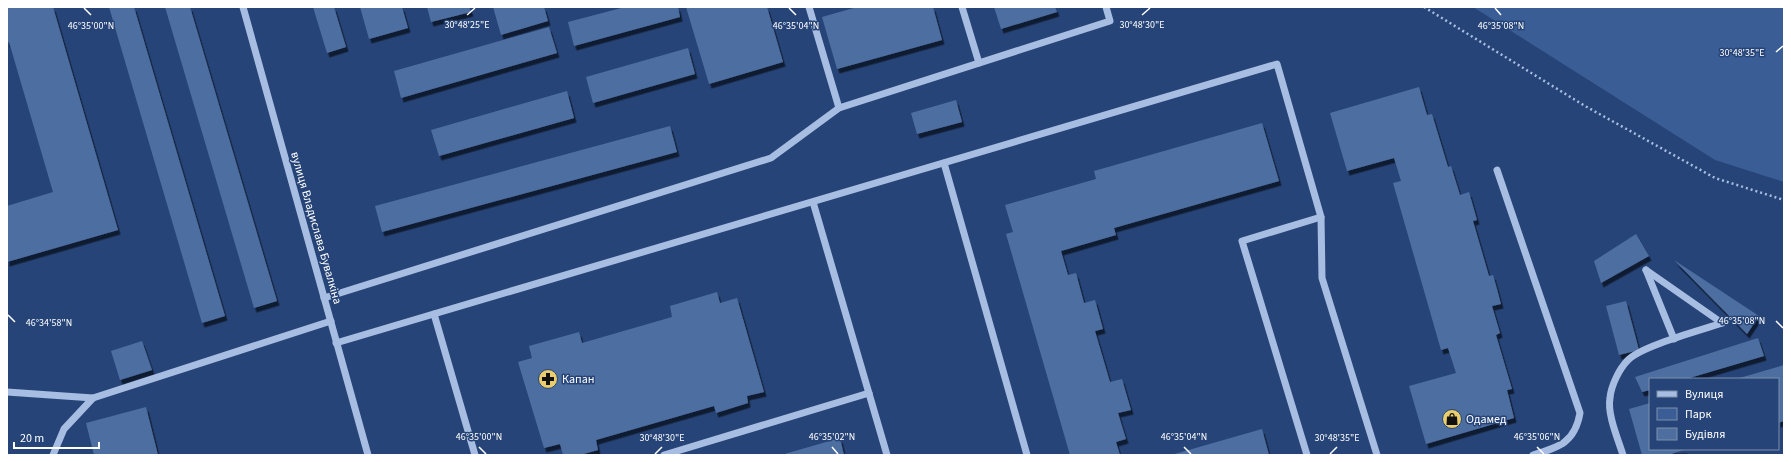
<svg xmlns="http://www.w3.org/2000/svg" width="1791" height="462" viewBox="0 0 1791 462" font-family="'Source Sans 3',sans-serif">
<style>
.green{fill:#395d94}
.building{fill:#4e6ea0;filter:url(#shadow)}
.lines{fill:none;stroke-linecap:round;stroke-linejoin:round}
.path{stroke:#a7bee2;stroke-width:2.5;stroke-dasharray:2 3;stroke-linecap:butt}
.minor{stroke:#a7bee2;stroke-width:7}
.ticks{fill:none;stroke:#fff;stroke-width:1.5}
.labels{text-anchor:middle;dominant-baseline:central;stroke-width:3;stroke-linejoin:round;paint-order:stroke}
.street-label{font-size:12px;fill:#fff;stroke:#264477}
.poi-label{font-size:12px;fill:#fff;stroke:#264477;text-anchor:start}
.ticks-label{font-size:10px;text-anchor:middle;fill:#fff;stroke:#264477;stroke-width:3;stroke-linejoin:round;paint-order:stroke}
</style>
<defs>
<filter id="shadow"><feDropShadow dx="2.5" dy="4.5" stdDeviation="0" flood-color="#0009"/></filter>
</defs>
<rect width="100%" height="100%" fill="#264477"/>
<path class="green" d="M1473 7H1784V182L1715 160Z"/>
<g class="building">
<path d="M7 7H53L118 230 7 262V206L53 192 9 42 7 43Z"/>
<path d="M109 7H134L225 316 202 323Z"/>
<path d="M165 7H190L277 301 254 308Z"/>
<path d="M313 7H334L346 47 327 53Z"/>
<path d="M360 7H402L408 28 369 39Z"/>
<path d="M427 7H469L471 12 431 22Z"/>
<path d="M493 7H544L548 21 501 35Z"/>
<path d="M625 7H678L680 17 574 46 568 22Z"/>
<path d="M686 7H767L783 62 709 84Z"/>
<path d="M857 7H933L942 40 837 69 822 17Z"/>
<path d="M994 7H1055L1057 12 1001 29Z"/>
<path d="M549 27 557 53 401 98 394 71Z"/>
<path d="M688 48 695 74 593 103 586 77Z"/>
<path d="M1419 87 1427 115 1432 114 1448 167 1451 166 1460 195 1469 192 1477 220 1473 221 1489 276 1493 275 1497 289 1501 304 1492 306 1500 333 1496 335 1512 389 1507 390 1514 418 1426 444 1409 386 1456 373 1448 348 1441 350 1393 183 1401 181 1394 158 1347 171 1330 113Z"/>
<path d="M567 91 574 118 439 156 431 130Z"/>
<path d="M956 100 962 122 917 134 911 113Z"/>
<path d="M1262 123 1279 181 1114 228 1116 235 1061 251 1068 275 1076 273 1084 303 1095 300 1103 329 1095 331 1110 382 1122 379 1131 410 1118 413 1126 439 1116 442 1120 455H1070L1006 234 1013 232 1005 205 1096 179 1094 171Z"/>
<path d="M670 126 677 152 382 232 375 206Z"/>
<path d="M1636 234 1649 256 1601 283 1594 261Z"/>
<path d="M1674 260 1759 316 1747 334Z"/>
<path d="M717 292 720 303 737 298 764 392 747 396 748 403 716 413 714 406 596 440 598 450 580 455H563L560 444 544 448 518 362 532 358 529 346 579 332 582 343 672 317 670 306Z"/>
<path d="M1626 301 1639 350 1619 355 1606 306Z"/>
<path d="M1758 338 1764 356 1686 379H1650V390L1642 392 1635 377Z"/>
<path d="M142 341 152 370 120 380 111 351Z"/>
<path d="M1784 365V421L1778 423V379H1736Z"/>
<path d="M1650 403V449H1687L1668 455H1642L1629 409Z"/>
<path d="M146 407 158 455H94L86 423Z"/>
<path d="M1262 429 1269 455H1171Z"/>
<path d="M840 438 844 455H781Z"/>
</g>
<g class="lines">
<path class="path" d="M1424 7 1585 106 1715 178 1784 200"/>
<g class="minor">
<path d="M243 7 368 455"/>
<path d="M809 7 839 108"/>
<path d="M962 7 979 63"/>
<path d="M944 163 1027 455"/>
<path d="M1497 170 1580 413C1575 442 1560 447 1533 455"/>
<path d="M813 202 887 455"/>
<path d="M1646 270 1722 323"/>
<path d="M1646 270 1674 339"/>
<path d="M324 298 771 158 839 108 1110 21 1106 7"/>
<path d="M434 314 475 455"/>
<path d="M336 343 1277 64 1321 217 1322 278 1377 455"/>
<path d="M7 392 93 398"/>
<path d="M53 455 64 429 93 398 331 321"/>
<path d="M664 455 869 393"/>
<path d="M1307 455 1242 241 1321 217"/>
<path d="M1623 455C1618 439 1607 414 1610 398 1611 386 1619 369 1628 360 1641 346 1702 330 1722 323"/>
</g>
</g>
<path class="ticks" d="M84 8 91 15M789 8 796 15M1495 8 1501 15M467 15 475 8M1142 15 1150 8M1776 52 1783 46M8 315 15 322M1776 321 1783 328M479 447 486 454M832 447 838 454M1184 447 1191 454M1537 447 1544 454M655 454 662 447M1330 454 1337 447"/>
<defs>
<g id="pharmacy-disc" transform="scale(1)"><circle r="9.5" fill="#ebce6c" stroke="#264477"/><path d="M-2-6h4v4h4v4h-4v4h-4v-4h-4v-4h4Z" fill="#111"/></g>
<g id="shop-disc" transform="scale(1)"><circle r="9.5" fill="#ebce6c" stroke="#264477"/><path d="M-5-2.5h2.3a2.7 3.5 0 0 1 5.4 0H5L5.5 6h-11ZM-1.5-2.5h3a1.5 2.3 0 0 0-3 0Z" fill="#111"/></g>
</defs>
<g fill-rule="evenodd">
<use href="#pharmacy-disc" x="548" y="379"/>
<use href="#shop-disc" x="1452" y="419"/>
</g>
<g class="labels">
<g class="street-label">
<text transform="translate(316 228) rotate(74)">вулиця Владислава Бувалкіна</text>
</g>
<g class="poi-label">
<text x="562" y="379">Капан</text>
<text x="1466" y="419">Одамед</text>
</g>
</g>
<g class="ticks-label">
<text x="467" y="28">30°48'25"E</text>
<text x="1142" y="28">30°48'30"E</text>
<text x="91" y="29">46°35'00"N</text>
<text x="796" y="29">46°35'04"N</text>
<text x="1501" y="29">46°35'08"N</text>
<text x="1742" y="56">30°48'35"E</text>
<text x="1742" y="324">46°35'08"N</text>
<text x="49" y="326">46°34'58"N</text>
<text x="479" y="440">46°35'00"N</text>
<text x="832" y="440">46°35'02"N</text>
<text x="1184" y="440">46°35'04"N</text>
<text x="1537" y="440">46°35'06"N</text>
<text x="662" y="441">30°48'30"E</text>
<text x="1337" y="441">30°48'35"E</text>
</g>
<rect width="1791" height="462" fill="none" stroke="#ffffff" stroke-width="16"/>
<rect x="1649" y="378" width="130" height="72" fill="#264477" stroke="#7d8fad"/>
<rect x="1657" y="391" width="20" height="6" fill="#a7bee2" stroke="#7d8fad"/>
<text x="1685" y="398" font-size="12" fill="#ffffff">Вулиця</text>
<rect x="1657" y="408" width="20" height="12" fill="#395d94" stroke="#7d8fad"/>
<text x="1685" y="418" font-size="12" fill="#ffffff">Парк</text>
<rect x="1657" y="428" width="20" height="12" fill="#4e6ea0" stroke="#7d8fad"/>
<text x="1685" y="438" font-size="12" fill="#ffffff">Будівля</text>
<path d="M14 442v6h85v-6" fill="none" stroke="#ffffff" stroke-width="2"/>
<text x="20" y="442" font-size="12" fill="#ffffff" stroke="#264477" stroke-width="3" paint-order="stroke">20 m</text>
</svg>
